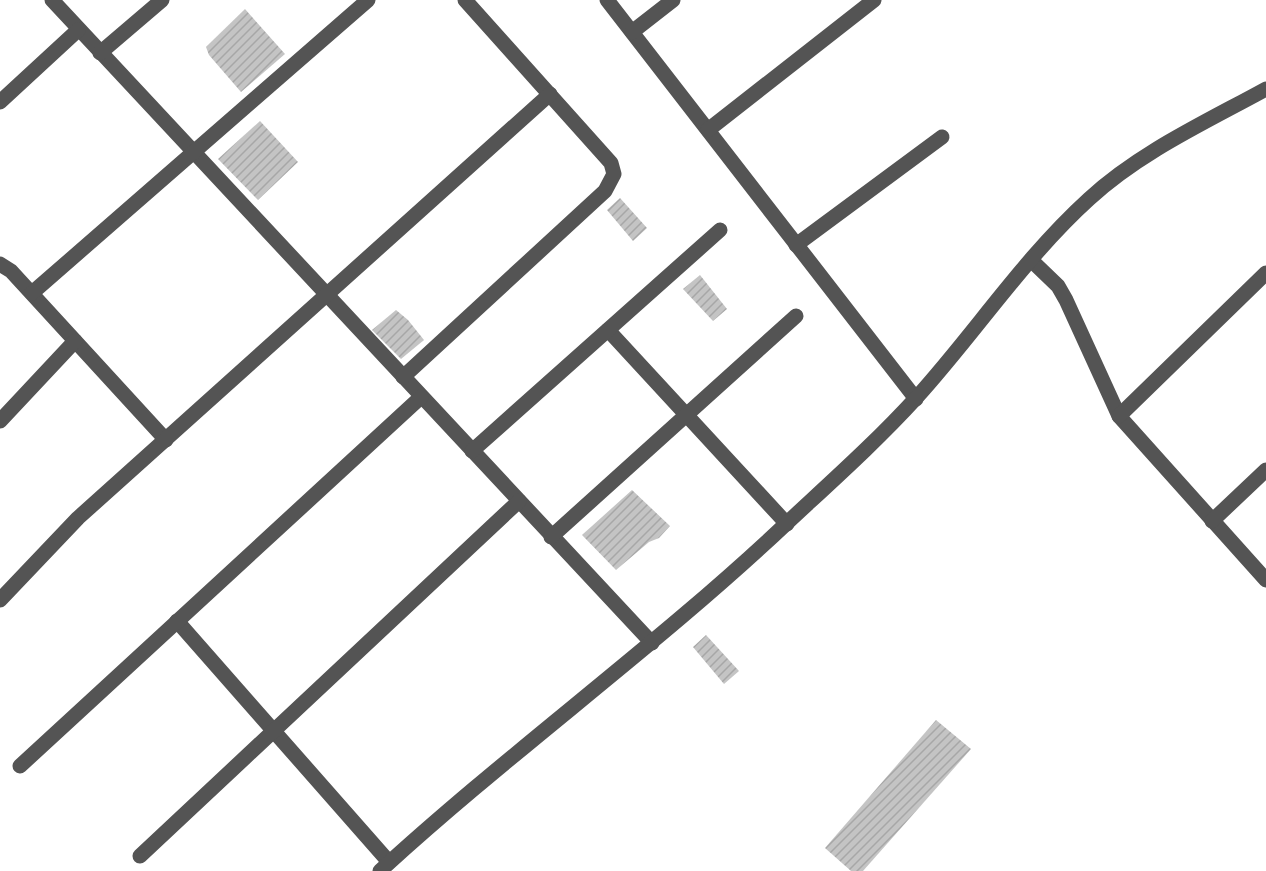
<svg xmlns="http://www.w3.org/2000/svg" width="1266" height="871" viewBox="0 0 1266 871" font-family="'Noto Sans',sans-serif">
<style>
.building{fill:url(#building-hatch)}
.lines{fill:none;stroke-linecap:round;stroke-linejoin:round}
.minor{stroke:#545454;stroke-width:15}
</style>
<defs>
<pattern id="building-hatch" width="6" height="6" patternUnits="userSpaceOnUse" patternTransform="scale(1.5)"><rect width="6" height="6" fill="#c4c4c4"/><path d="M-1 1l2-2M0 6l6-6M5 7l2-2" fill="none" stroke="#a7a7a7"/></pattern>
</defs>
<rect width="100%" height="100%" fill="#fff"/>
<g class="building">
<path d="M245 9 285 54 241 92 209 55 206 47Z"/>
<path d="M260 121 298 162 258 200 218 159Z"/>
<path d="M620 198 647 228 633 241 607 210Z"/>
<path d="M700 275 727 309 713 321 683 289Z"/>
<path d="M396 310 408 320 424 340 401 359 372 330Z"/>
<path d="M632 490 670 526 659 538 649 542 616 570 582 535Z"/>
<path d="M706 635 739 671 724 684 693 647Z"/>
<path d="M936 720 971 749 863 871H851L825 848Z"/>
</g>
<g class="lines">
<g class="minor">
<path d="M52 0 652 643"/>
<path d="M607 0 916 399"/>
<path d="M632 32 673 0"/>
<path d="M100 53 162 0"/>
<path d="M0 102 78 30"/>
<path d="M708 130 874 0"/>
<path d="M796 245 942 137"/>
<path d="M1031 260 1058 286 1066 300 1119 416 1266 580"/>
<path d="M0 264 11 271 166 440"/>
<path d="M32 293 368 0"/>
<path d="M608 330 787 524"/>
<path d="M403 377 605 191 614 174 611 163 465 0"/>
<path d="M1119 416 1266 273"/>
<path d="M0 421 75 341"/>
<path d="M472 451 720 230"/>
<path d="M1212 521 1266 470"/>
<path d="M551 537 796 316"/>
<path d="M0 600 78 518 550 94"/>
<path d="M177 621 389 862"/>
<path d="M20 766 421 397"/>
<path d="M140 856 519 501"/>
<path d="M380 871C512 750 658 645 788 522 831 482 877 441 917 397 975 333 1024 258 1089 199 1140 152 1206 122 1266 89"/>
</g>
</g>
</svg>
